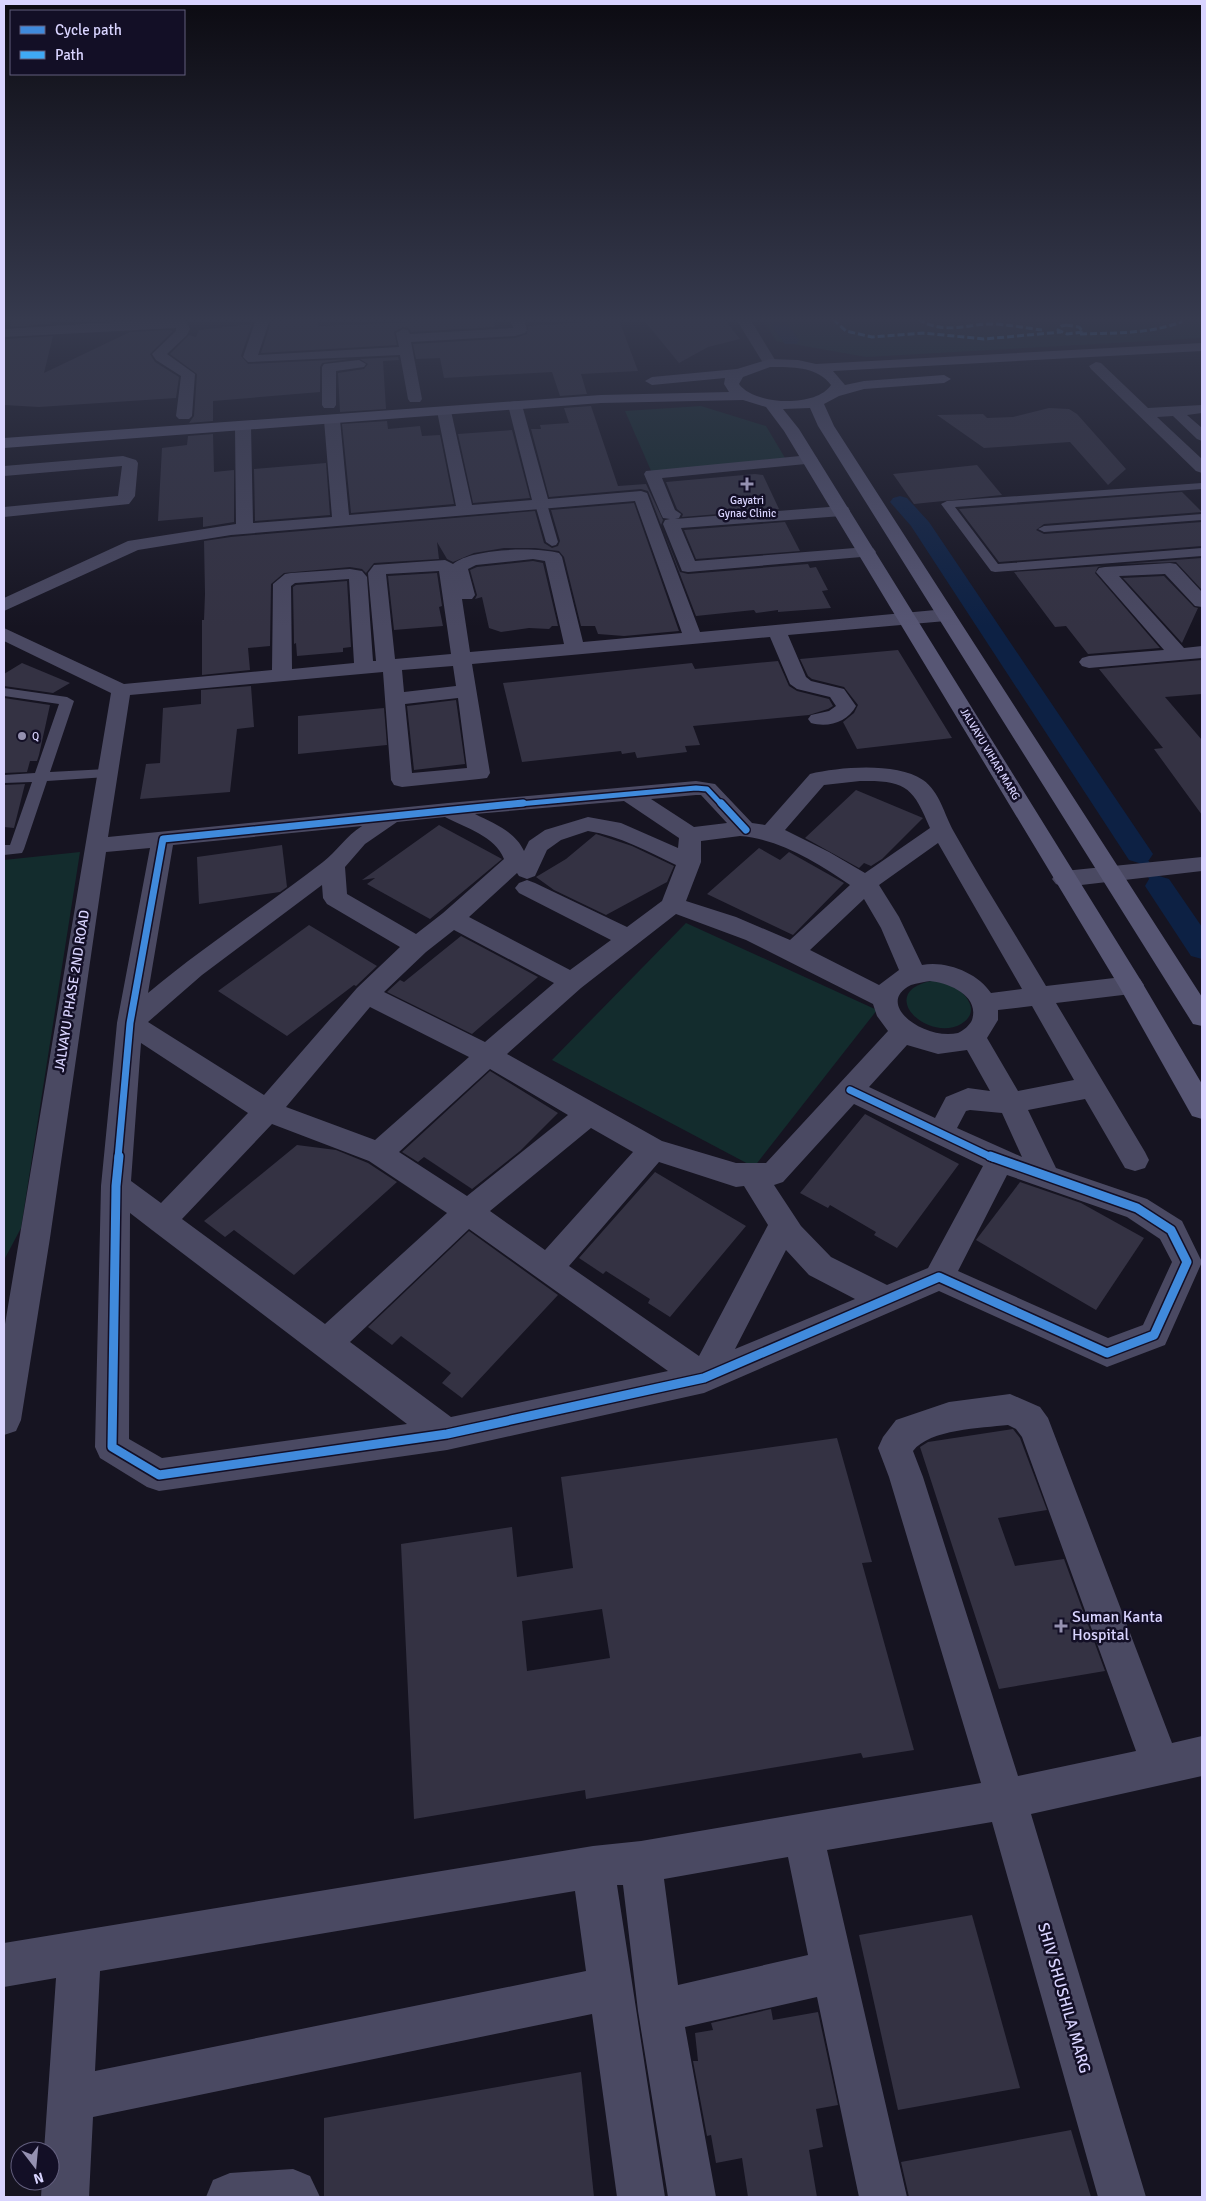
<svg xmlns="http://www.w3.org/2000/svg" width="1206" height="2201" viewBox="0 0 1206 2201" font-family="Signika,sans-serif">
<style>
.green{fill:#132c2d}
.lines{fill:none;stroke-linecap:round;stroke-linejoin:round}
.stream{stroke:#0d2144;stroke-width:9}
.canal{fill:#0d2144;fill-rule:evenodd}
.building{fill:#343243;fill-rule:evenodd}
.lane{fill:#4a4962;fill-rule:evenodd}
.street{fill:#4a4962;fill-rule:evenodd}
.secondary{fill:#575674;fill-rule:evenodd}
.quiet{stroke:#3fa9f5;stroke-width:3;stroke-dasharray:7 3;stroke-linecap:butt}
.cycleway-far2-casing{stroke:#130f26;stroke-width:8}
.cycleway-far1-casing{stroke:#130f26;stroke-width:10}
.cycleway-casing{stroke:#130f26;stroke-width:12}
.cycleway-far2{stroke:#408adc;stroke-width:5}
.cycleway-far1{stroke:#408adc;stroke-width:7}
.cycleway{stroke:#408adc;stroke-width:9}
.poi-dot{fill:#9591b1;stroke:#130f26;stroke-width:2}
.labels{text-anchor:middle;dominant-baseline:central;stroke-width:5;stroke-linejoin:round;paint-order:stroke}
.far-poi-label{font-size:11px;fill:#d9d4ff;stroke:#130f26}
.far-street-label{font-size:11px;fill:#d9d4ff;stroke:#130f26}
.street-label{font-size:14px;fill:#d9d4ff;stroke:#130f26}
.near-poi-label{font-size:16px;fill:#d9d4ff;stroke:#130f26;text-anchor:start}
.near-street-label{font-size:16px;fill:#d9d4ff;stroke:#130f26}
</style>
<rect width="100%" height="100%" fill="#161421"/>
<g class="green">
<path d="M763 319H1202V338L866 357 776 341Z"/>
<path d="M701 406 766 426 788 463 652 473 625 411Z"/>
<path d="M80 852 21 1228 4 1260V860Z"/>
<path d="M686 923 877 1010 754 1167 552 1060Z"/>
<path d="M931 981C938 981 946 982 953 986 967 994 981 1012 961 1024 928 1043 875 993 931 981Z"/>
</g>
<g class="lines">
<path class="stream" d="M1139 854 1159 886"/>
<g class="canal">
<path d="M767 319H784L799 340 797 344H785Z"/>
<path d="M900 496 907 498 929 522 1149 848 1153 854 1149 860 1139 863 1129 860 911 526 890 502 893 498Z"/>
<path d="M1159 876 1169 879 1202 927V959L1191 956 1145 886 1149 879Z"/>
</g>
</g>
<g class="building">
<path d="M13 319H51L50 324 10 327Z"/>
<path d="M298 319H316L319 326 422 322V320L448 319H493L495 327 411 332 408 328 403 327 394 332 397 345 261 353 271 322Z"/>
<path d="M643 319H724L740 339 708 347 679 363Z"/>
<path d="M619 320 638 371 581 374 587 394 560 396 552 372 444 378 440 358 416 359 413 344 515 338 527 334 528 326Z"/>
<path d="M252 324 241 356 248 364 349 359 322 363 320 367V392L213 401V421L189 423 194 416 197 374 170 354 189 335 196 337 199 330Z"/>
<path d="M169 330 173 331 150 354 155 362 179 377 176 398 39 407 4 405V347L6 339 53 336 44 373 130 332Z"/>
<path d="M398 357 399 360 383 361 386 409 340 412 338 373 364 369 368 364 360 359Z"/>
<path d="M591 406 618 486 646 484 663 520 661 525 680 572 688 574 808 564 810 568 816 567 828 590 822 591 831 608 778 612V610L756 613 754 610 696 616 648 491 641 489 549 497 531 429H541L540 425 569 423 564 408Z"/>
<path d="M1049 408 1069 409 1077 414 1126 469 1108 485 1070 442 984 448 937 415 983 414 987 418 1013 417Z"/>
<path d="M387 421 388 429 420 426 422 436 440 435 454 504 351 513 342 424Z"/>
<path d="M512 430 530 498 473 503 458 434Z"/>
<path d="M213 434 214 472 234 470V522L203 527V517L158 521 162 448 187 445 188 436Z"/>
<path d="M326 463 330 515 255 521 254 469Z"/>
<path d="M977 465 1002 495 914 504 893 474Z"/>
<path d="M755 474 763 475 779 509 682 517 683 514 677 509 666 482Z"/>
<path d="M1182 492 1202 512 1044 524 1036 530 1044 534 1202 522V546L999 562 959 509Z"/>
<path d="M634 503 679 631 624 636 598 634 595 626H581L564 557 559 551 535 548H504L474 553 453 562 447 559 437 542 439 559 374 563 366 573 362 569 350 567 284 573 271 584 270 646 248 648 250 670 202 675V620H204L205 594 204 541 231 537 535 511 544 543 552 548 558 546 560 541 551 510Z"/>
<path d="M785 522 800 551 696 559 684 530Z"/>
<path d="M1202 558V590L1176 562 1121 564Z"/>
<path d="M533 561 543 563 558 626H552L549 629 529 628 501 632 489 628 482 597 475 599 477 595 470 570 477 567Z"/>
<path d="M1102 566 1098 567 1095 573 1160 648 1088 654 1066 626 1055 627 1014 572Z"/>
<path d="M437 573 442 606 439 607 443 626 394 630 388 576Z"/>
<path d="M1164 576 1194 607 1198 608 1182 643 1123 578Z"/>
<path d="M347 581 351 647 343 648V652L297 656 296 643 294 644 293 587 296 585Z"/>
<path d="M898 650 952 738 857 749 843 722 854 713 858 705 844 687 812 679 808 676 800 659Z"/>
<path d="M1202 660V694L1165 697 1202 740V815L1154 749 1163 748 1099 669Z"/>
<path d="M778 661 789 686 797 691 829 699 833 706 828 709 809 715 693 726 700 745 685 746 687 752 637 758 635 752 622 754 621 751 522 762 503 683 692 663 695 669Z"/>
<path d="M22 663 70 683 53 693 4 686V674Z"/>
<path d="M251 686 254 727 237 729 230 792 140 799 146 764 160 763 163 708 201 704V690Z"/>
<path d="M4 698 50 705 39 755 37 761H30L27 772 4 773Z"/>
<path d="M456 700 465 764 414 770 407 706Z"/>
<path d="M384 708 387 745 298 754V716Z"/>
<path d="M25 784 14 828 4 827V785Z"/>
<path d="M856 790 923 818 882 859 871 866 864 863 859 868 805 838Z"/>
<path d="M439 825 502 859 430 919 367 884 375 878 362 880Z"/>
<path d="M596 834 632 846 674 866 667 882 606 915 554 890 536 877 566 859Z"/>
<path d="M282 845 287 887 280 892 199 904 197 857Z"/>
<path d="M759 848 780 860 789 852 844 883 793 935 707 894Z"/>
<path d="M309 925 377 966 356 986 354 985 287 1036 218 991Z"/>
<path d="M461 936 538 977 472 1034 387 992 400 980 404 982Z"/>
<path d="M490 1071 558 1113 520 1151 472 1189 424 1157 418 1162 402 1152Z"/>
<path d="M865 1114 959 1164 897 1248 874 1235 876 1232 830 1205 828 1208 800 1193Z"/>
<path d="M297 1145 336 1150 368 1163 397 1182 294 1275 234 1230 225 1237 204 1221Z"/>
<path d="M655 1172 746 1226 670 1317 648 1303 650 1299 606 1271 603 1274 579 1258Z"/>
<path d="M1020 1182 1081 1203 1144 1238 1096 1310 976 1240Z"/>
<path d="M469 1231 558 1295 462 1398 442 1383 451 1373 401 1336 392 1345 368 1327Z"/>
<path d="M1013 1429 1020 1438 1047 1510 998 1518 1015 1566 1064 1559 1105 1671 999 1689 920 1447 928 1442Z"/>
<path d="M837 1438 872 1562 862 1563 914 1750 863 1758 861 1753 586 1799 585 1790 414 1819 401 1544 512 1527 517 1577 573 1568 561 1477ZM602 1609 610 1658 527 1671 522 1621Z"/>
<path d="M972 1915 1020 2088 898 2110 859 1935Z"/>
<path d="M771 2009 773 2020 818 2012 838 2105 816 2109 823 2147 809 2150 817 2197H748L742 2158 716 2163 711 2135 707 2136 693 2061H698L695 2033 713 2030 711 2023Z"/>
<path d="M581 2072 594 2197H324V2118Z"/>
<path d="M1071 2130 1091 2197H909L901 2162Z"/>
</g>
<g class="lines">
<g class="lane">
<path d="M1202 483V489L955 507 998 564 1202 548V556L995 572 991 571 941 504 947 501Z"/>
<path d="M541 501 547 504 558 542 556 545 552 546 546 542 535 504Z"/>
<path d="M1202 514V520L1044 532 1038 529 1044 526Z"/>
<path d="M4 688 67 697 74 701 50 772 107 769 112 770 114 773 112 776 107 777 47 781 24 849 22 853 4 855V845H10L32 782 4 783V775L35 773 59 704 4 696Z"/>
</g>
<g class="street">
<path d="M163 319 186 321 190 329 187 335 167 354 195 374 192 416 189 419H179L176 416 181 376 156 360 152 354 176 331V328L4 337V329Z"/>
<path d="M256 319H270L258 355 399 347 396 333 403 329 408 330 410 334 513 328 510 319H524L527 330 525 333 515 336 411 342 422 399 420 402H410L408 399 400 355 248 362 243 357Z"/>
<path d="M736 319H750L777 363 775 366H765Z"/>
<path d="M359 360 366 364 364 367 336 371V405L334 408H324L322 405V367L324 364Z"/>
<path d="M1096 362 1101 363 1148 408 1202 405V413L1187 415 1202 428V441L1197 439 1173 416 1157 417 1202 459V473L1196 471 1091 369 1089 366Z"/>
<path d="M515 401 520 402 522 405 548 499 641 491 647 493 700 632 946 609 953 611 955 615 953 619 946 621 788 635 806 677 811 681 844 689 856 706C848 722 828 728 811 723L808 719 811 715 829 711 836 706 830 697 797 689 790 684 770 637 472 664 490 773 487 778 479 779 402 787 394 785 391 780 383 672 130 695 108 837 448 803 696 781 715 784 752 823 765 825 810 774C840 767 896 762 923 780 940 792 944 814 954 832 983 884 1016 935 1046 986L1131 976 1140 979 1144 985 1140 991 1131 994 1056 1003 1145 1152 1149 1160 1145 1168 1135 1171 1125 1168 1085 1099 1028 1110 1056 1168 1147 1199 1182 1221 1202 1262 1165 1345 1107 1367 939 1291 704 1393 447 1450 159 1491 147 1487 100 1458 95 1447 101 1186 117 1023 150 848 106 852 50 1238 21 1420 16 1431 4 1435V1330L111 693 4 641V628L124 684 272 670 273 584 285 574 291 573 350 569 362 571 367 577 373 661H376L368 573 374 565 445 560 453 564C472 548 536 547 559 553L562 557 583 642 682 633 635 501 231 535 138 550 4 611V598L128 541 236 524 235 426 238 423H248L251 426 253 523 332 517 324 420 327 417H337L340 420 349 515 456 506 437 411 439 408H449L451 411 472 505 532 500 508 405 510 402ZM533 559 545 561 564 644 470 652 462 599H472L475 595 468 569 476 565ZM439 571 451 654 395 659 386 574ZM349 579 354 663 292 669 291 586 295 583ZM453 666 456 686 404 692 402 670ZM458 698 467 768 412 773 405 704ZM860 781C906 780 913 787 930 828L865 873 829 852 785 830 824 785ZM696 795H701L727 823 694 827 651 799ZM624 801 679 838 678 848 621 823 588 817 545 830 529 841 524 851C515 831 493 823 475 814ZM445 817C466 828 495 836 504 859L443 913 416 934 347 894 345 867 365 844 397 822ZM362 826C346 836 337 851 323 862 265 907 204 946 148 993L173 845ZM588 831C620 836 647 851 676 865L662 901 627 927 535 883 527 880 519 883 515 888 519 893 611 940 570 970 469 917 517 873 519 876 527 879 535 876 547 850 561 840ZM740 836C780 839 818 863 850 885L790 940 736 917 686 901 701 862V841ZM938 843 1022 989 991 993C978 973 946 960 922 965L899 917 879 885ZM322 885 323 898 327 904 400 947 357 988 264 1095 148 1022 202 975ZM864 899 881 928 899 970 879 985 810 950ZM676 914 746 940 873 1004 877 1016 888 1031 766 1163H736L662 1141 507 1054 581 988ZM454 930 554 983 485 1042 384 992 426 952ZM930 981C948 983 980 995 972 1020 970 1025 963 1031 958 1033 925 1041 873 1004 911 985 917 983 924 982 930 981ZM1032 1006 1074 1080 1018 1091 987 1038 998 1020V1010ZM370 1007 469 1057 375 1140 286 1107ZM141 1043 248 1113 161 1203 131 1181ZM907 1045 938 1054 967 1050 990 1091 968 1088 946 1097 935 1118 869 1087ZM490 1069 568 1115 467 1196 399 1152ZM854 1104 983 1166 928 1268 887 1285 831 1257 801 1226 774 1185 783 1182ZM970 1110 1002 1113 1022 1157 957 1128 966 1111ZM272 1124 369 1161 447 1213 325 1324 182 1219ZM591 1128 633 1152 545 1250 490 1211ZM659 1162 736 1187 744 1186 768 1225 699 1356 569 1266ZM1007 1175 1127 1217 1160 1239 1172 1262 1143 1325 1108 1338 958 1271ZM130 1213 152 1230 407 1424 162 1458 129 1439ZM469 1229 668 1371 451 1417 350 1342ZM786 1250 809 1275 855 1299 735 1349Z"/>
<path d="M810 455 816 457 818 460 816 463 662 478 675 510 681 514 679 518 675 519 842 506 848 507 850 511 848 515 842 516 681 528 695 561 867 547 873 548 876 552 873 556 688 572 682 571 663 524 665 520 670 519 663 518 661 514 644 474 646 471Z"/>
<path d="M123 456 136 460 138 463 135 496 129 504 4 517V507L118 496 122 466 4 476V466Z"/>
<path d="M1170 563 1176 564 1202 592V607L1195 606 1165 574 1119 576 1184 648 1202 646V658L1089 668 1082 666 1079 662 1082 658 1089 656 1164 650 1096 572 1099 568 1105 567Z"/>
<path d="M1202 857V871L1064 887 1056 884 1052 879 1056 874 1064 871Z"/>
<path d="M1010 1394 1040 1407 1048 1418 1172 1743 1202 1736V1776L1031 1814 1146 2197H1098L992 1822 827 1850 907 2197H859L817 1997 685 2027 716 2197H668L638 2011 623 1885H617L665 2197H617L592 2014 93 2117 89 2197H41L42 2181H50V2151H44L56 1978 4 1987V1943L593 1846 641 1841 981 1783 889 1477 878 1448 883 1437 896 1420 949 1402ZM1008 1425 1016 1429 1022 1437 1136 1751 1018 1776 923 1477 913 1451C930 1429 981 1428 1008 1425ZM788 1857 808 1955 678 1985 664 1879ZM575 1891 586 1971 95 2071 100 1971Z"/>
<path d="M293 2169 310 2176 320 2197H206L213 2180 230 2173Z"/>
</g>
<path class="secondary" d="M1202 343V351L833 371 845 385 864 381 944 375 951 379 944 383 864 389 839 396 824 404 834 426 1202 997V1026L1193 1024 818 426 810 408 783 409 799 429 1140 979 1202 1084V1119L1192 1116 1120 988 784 431 766 407 743 400 601 403 4 448V438L601 395 729 392 724 384 725 378 652 385 645 381 652 377 737 369 770 359 798 360 816 364ZM770 367C791 367 817 366 831 385 816 408 754 405 739 384L743 377Z"/>
<g class="quiet">
<path d="M833 319 846 331 872 337 923 333 984 339 1061 332"/>
<path d="M918 319C946 336 968 323 995 324 1011 325 1026 328 1042 330"/>
<path d="M1066 325 1079 327 1083 332 1067 334 1058 330 1061 326Z"/>
<path d="M1080 334C1115 333 1148 334 1181 322V319"/>
</g>
<g class="cycleway-far2-casing">
<path id="cycleway-far2" d="M508 805 696 788 707 789 722 805"/>
</g>
<g class="cycleway-far1-casing">
<g id="cycleway-far1">
<path d="M721 803 746 830"/>
<path d="M850 1090 993 1158"/>
<path d="M118 1158 130 1023 163 839 523 803"/>
</g>
</g>
<g class="cycleway-casing">
<path id="cycleway" d="M119 1156 116 1186 112 1447 159 1475 447 1434 704 1378 939 1277 1107 1353 1154 1335 1187 1262 1171 1230 1137 1208 990 1156"/>
</g>
<use href="#cycleway-far2" class="cycleway-far2"/>
<use href="#cycleway-far1" class="cycleway-far1"/>
<use href="#cycleway" class="cycleway"/>
</g>
<linearGradient id="sky" x2="0" y2="1"><stop stop-color="#0c0b12"/><stop offset="0.51" stop-color="#363a4e"/><stop offset="1" stop-color="#363a4e" stop-opacity="0"/></linearGradient>
<rect width="1206" height="627" fill="url(#sky)"/>
<g class="poi-dot">
<path d="M744.5 476.5h5v5h5v5h-5v5h-5v-5h-5v-5h5z"/>
<circle cx="22" cy="736" r="5"/>
<path d="M1058.5 1618.5h5v5h5v5h-5v5h-5v-5h-5v-5h5z"/>
</g>
<g class="labels">
<g class="far-poi-label">
<text x="747" y="500">Gayatri<tspan x="747" dy="13">Gynac Clinic</tspan></text>
<text x="32" y="736" text-anchor="start">Q</text>
</g>
<g class="far-street-label">
<text transform="translate(990 754) rotate(59)">JALVAYU VIHAR MARG</text>
</g>
<g class="street-label">
<text transform="translate(72 991) rotate(-81)">JALVAYU PHASE 2ND ROAD</text>
</g>
<g class="near-poi-label">
<text x="1072" y="1617">Suman Kanta<tspan x="1072" dy="18">Hospital</tspan></text>
</g>
<g class="near-street-label">
<text transform="translate(1064 1998) rotate(74)">SHIV SHUSHILA MARG</text>
</g>
</g>
<rect width="1206" height="2201" fill="none" stroke="#d9d4ff" stroke-width="10"/>
<rect x="10" y="10" width="175" height="65" fill="#130f26" stroke="#625e7d"/>
<rect x="20" y="26" width="25" height="8" fill="#408adc" stroke="#625e7d"/>
<text x="55" y="35" font-size="15" fill="#d9d4ff">Cycle path</text>
<rect x="20" y="51" width="25" height="8" fill="#3fa9f5" stroke="#625e7d"/>
<text x="55" y="60" font-size="15" fill="#d9d4ff">Path</text>
<g transform="translate(35 2166) rotate(164)"><circle r="24" fill="#130f26" stroke="#625e7d"/>
<path d="M0-4L9 19L0 12L-9 19Z" fill="#9591b1"/>
<text y="-8" font-size="14" font-weight="bold" text-anchor="middle" fill="#d9d4ff">N</text>
</g>
</svg>
